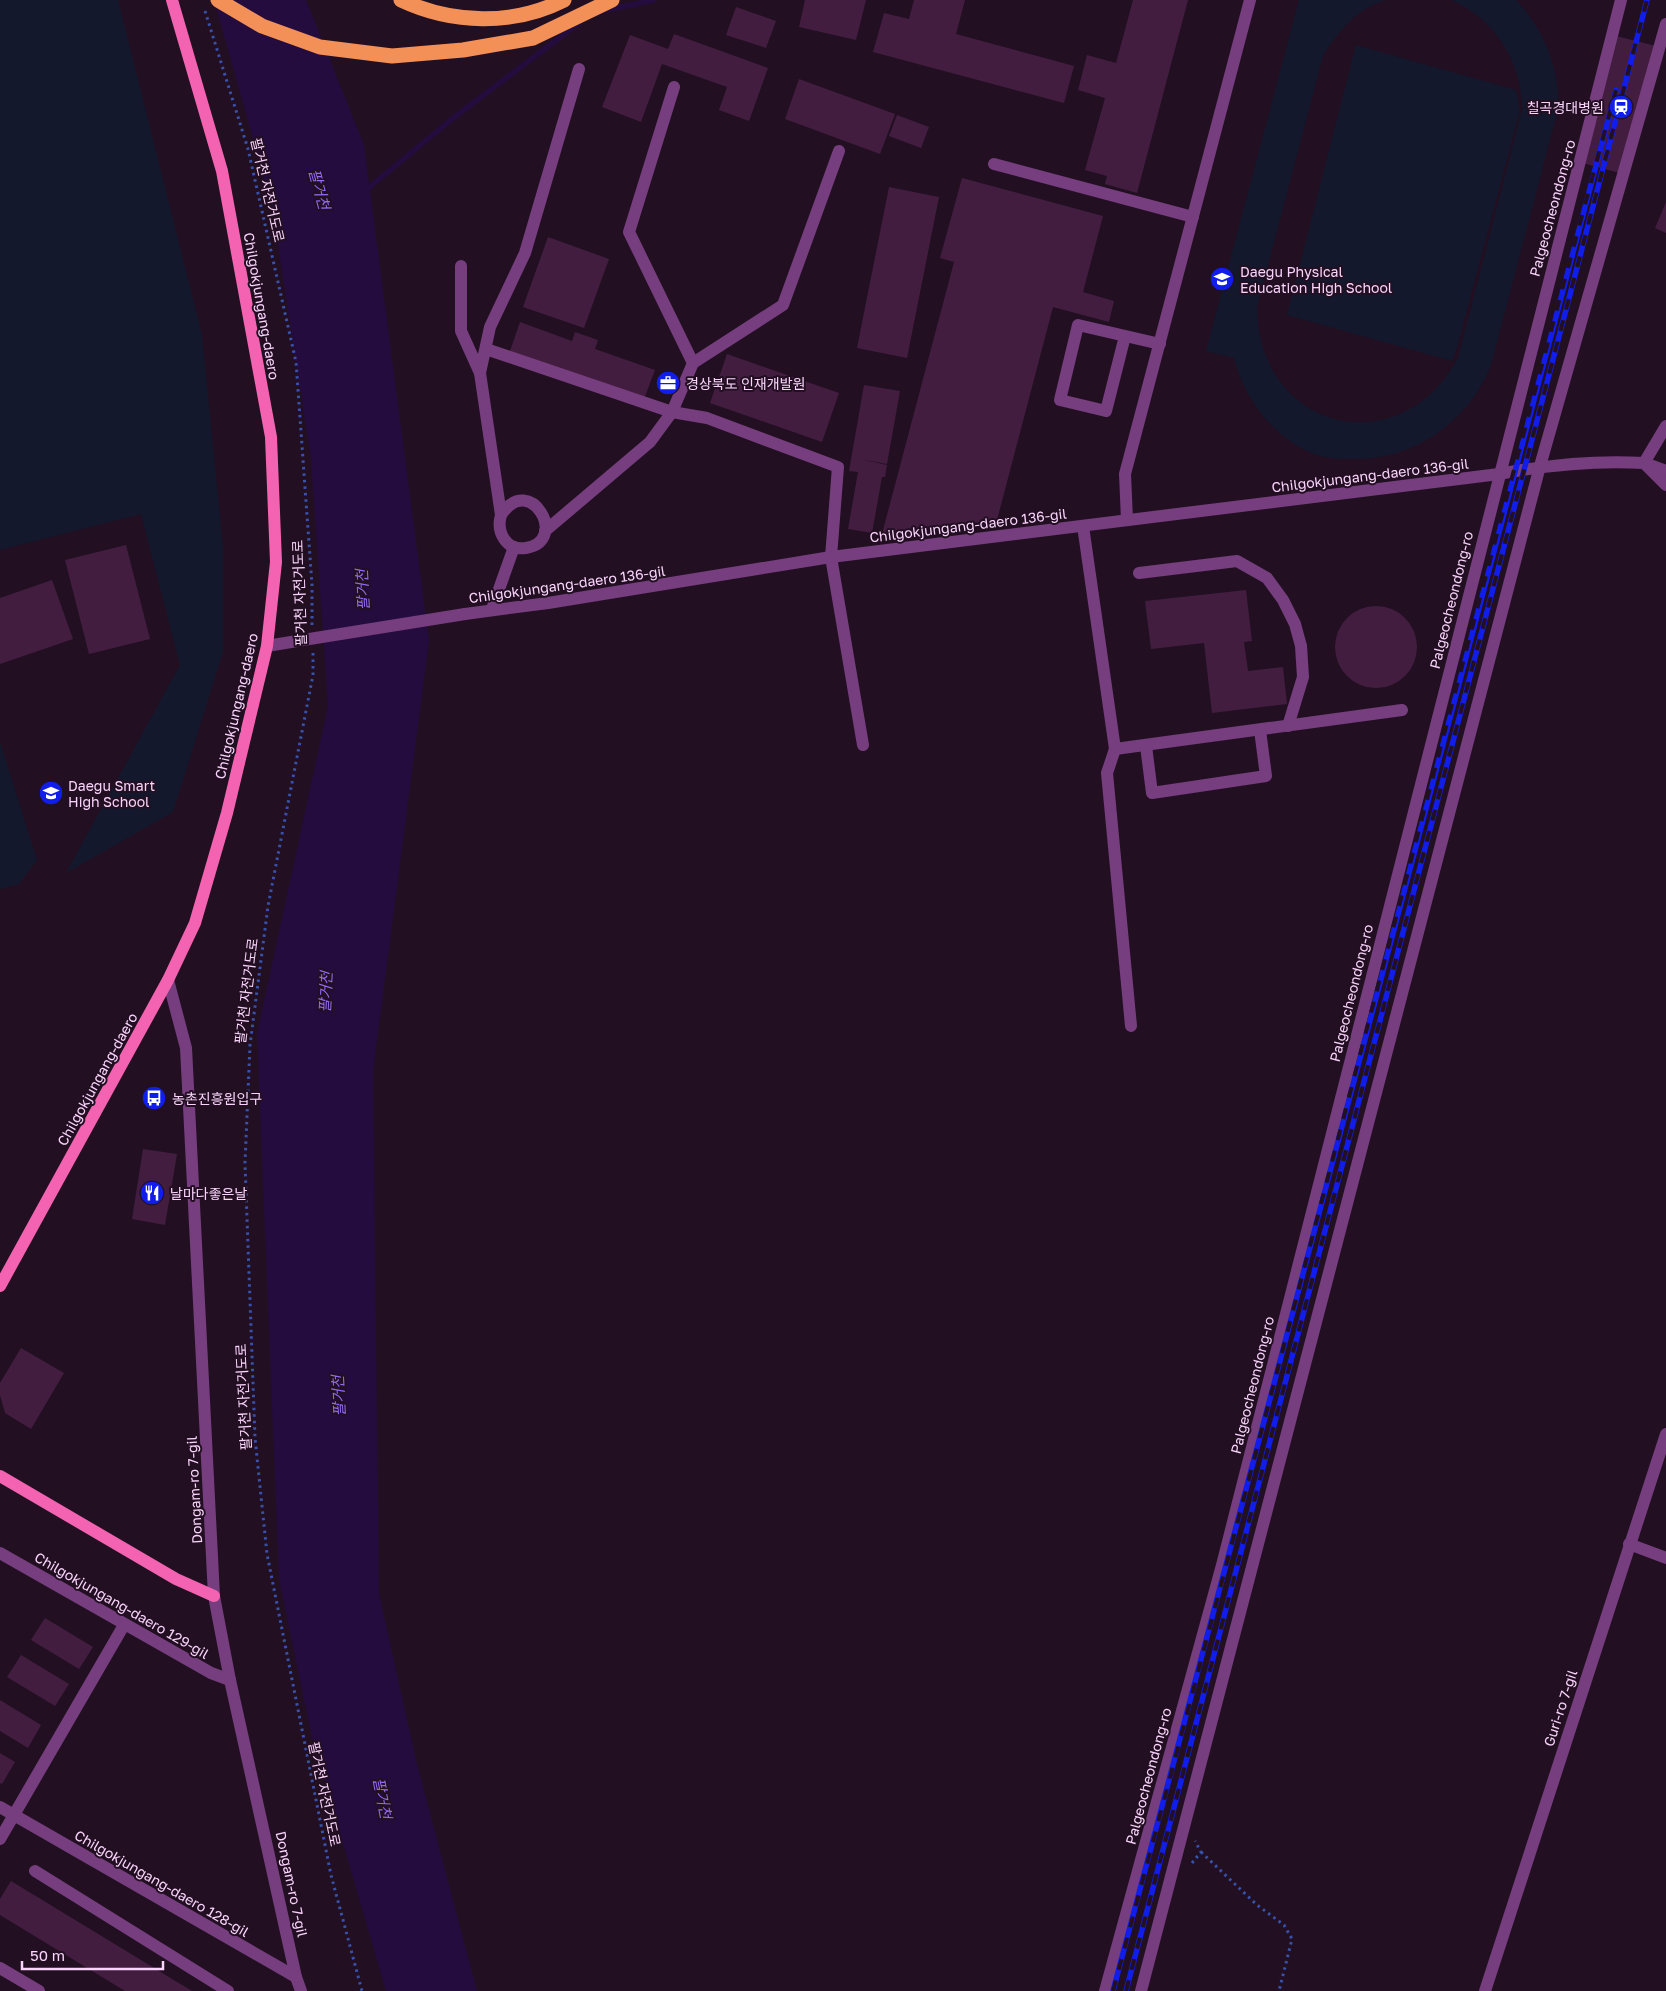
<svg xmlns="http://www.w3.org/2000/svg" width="1666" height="1991" viewBox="0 0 1666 1991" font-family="'Golos Text','Noto Sans KR',sans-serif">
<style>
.green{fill:#13182c}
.water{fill:#240d3e}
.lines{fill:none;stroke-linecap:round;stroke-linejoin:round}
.stream{stroke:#240d3e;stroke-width:5.5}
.building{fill:#421d40}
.path{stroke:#3751ad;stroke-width:3;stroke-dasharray:2.5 4;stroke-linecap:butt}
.minor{stroke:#763e7e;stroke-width:12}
.major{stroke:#f463b1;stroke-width:12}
.highway{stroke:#f39058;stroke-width:15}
.rail-casing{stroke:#111eeb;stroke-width:5.5}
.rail{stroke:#221022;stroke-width:4;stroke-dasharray:11;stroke-linecap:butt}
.minor-bridge{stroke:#763e7e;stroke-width:12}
.labels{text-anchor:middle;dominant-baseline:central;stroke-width:4;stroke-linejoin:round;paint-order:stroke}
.poi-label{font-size:14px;fill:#fad4fc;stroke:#221022;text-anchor:start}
.street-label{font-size:14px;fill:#fad4fc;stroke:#221022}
.water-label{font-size:15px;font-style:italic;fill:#946af4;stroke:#221022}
</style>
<rect width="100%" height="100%" fill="#221022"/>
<g class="green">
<path d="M0 0H118L202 335 223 547V652L173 812 66 873 180 665 141 514 0 550Z"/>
<path d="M1299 0H1387C1359 6 1337 33 1323 56L1257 307C1258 432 1401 465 1458 358L1522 110C1522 63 1496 19 1451 0H1516C1544 29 1560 69 1558 109L1491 365C1469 421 1416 459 1356 459 1342 459 1327 459 1314 454 1275 439 1244 399 1234 358L1206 351Z"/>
<path d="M1356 45 1516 90 1520 110 1456 351 1452 361 1287 315Z"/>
<path d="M0 742 37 860 19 884 0 889Z"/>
</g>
<path class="water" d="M214 0H306L364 145 429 641 373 1071 379 1594 417 1764 477 1991H386L311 1733 279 1579 257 1034 328 706 311 459 272 206Z"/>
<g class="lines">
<g class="stream">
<path d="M602 11 654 0"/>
<path d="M366 190 452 119 579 23"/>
</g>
</g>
<g class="building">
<path d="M805 0H866L856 40 799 27Z"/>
<path d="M914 0H965L956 34 1074 66 1064 103 873 52 884 13 909 19Z"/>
<path d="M1133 0H1188L1137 193 1105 184 1107 176 1085 170 1105 98 1078 90 1087 55 1116 63Z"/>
<path d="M736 7 776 21 766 48 726 35Z"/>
<path d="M674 34 768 68 749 121 719 110 727 87 662 64 641 122 602 107 630 35 668 49Z"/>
<path d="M1612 35 1660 47 1627 175 1579 162Z"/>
<path d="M799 79 895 114 880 154 785 119Z"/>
<path d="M897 115 929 127 921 148 889 136Z"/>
<path d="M962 178 1103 216 1083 292 1114 301 1109 322 1053 307 997 520 882 534 954 262 940 258Z"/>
<path d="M889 187 939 197 907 358 857 348Z"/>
<path d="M1666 202V233L1655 228Z"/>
<path d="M548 237 609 259 584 328 523 307Z"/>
<path d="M520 322 572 341 575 332 598 340 595 349 655 370 644 399 510 351Z"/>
<path d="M727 354 839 393 822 442 710 403Z"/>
<path d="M864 385 900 391 887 464 860 459 887 465 885 477H882L872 533 848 529 858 472 849 471Z"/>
<path d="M126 545 150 639 89 654 65 560Z"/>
<path d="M52 580 73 639 0 664V598Z"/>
<path d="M1246 590 1252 641 1244 642 1248 671 1283 667 1287 704 1212 713 1204 643 1151 649 1145 601Z"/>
<circle cx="1376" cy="647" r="41"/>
<path d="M143 1149 177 1154 165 1225 132 1219Z"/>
<path d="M21 1348 64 1373 31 1429 5 1413 0 1395V1383Z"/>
<path d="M45 1618 93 1647 79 1669 31 1640Z"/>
<path d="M21 1655 69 1684 55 1706 7 1677Z"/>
<path d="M0 1700 41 1725 28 1748 0 1731Z"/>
<path d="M0 1753 15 1762 2 1784 0 1783Z"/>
<path d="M11 1881 192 1991H125L0 1915V1899Z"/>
</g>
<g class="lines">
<g class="path">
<path d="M205 11 248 149 296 362 312 585V625"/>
<path d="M313 653V675L268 906 250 1045 245 1163 255 1438 267 1554 331 1875 362 1991"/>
<path d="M1201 1852 1257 1905 1284 1925 1292 1939 1279 1991"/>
<path d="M1192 1863 1201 1852 1195 1841"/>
</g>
<g class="minor">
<path d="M674 87 629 232 693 363"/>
<path d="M994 164 1193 217"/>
<path d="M461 266V331L480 373 501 515C496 532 506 551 526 548 570 541 530 471 501 515"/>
<path d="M1125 336 1106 411 1060 400 1078 325 1160 344"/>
<path d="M486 349 672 412 707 418 838 467 831 557 863 745"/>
<path d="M480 373 490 327 525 253 579 69"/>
<path d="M1666 426 1644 463 1666 471"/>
<path d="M1127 520 1125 474 1250 0"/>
<path d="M1083 526 1115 749 1402 710"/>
<path d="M545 531 650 442 672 412 693 363 783 305 839 151"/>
<path d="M1139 573 1237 561 1267 578 1283 600 1295 624 1301 646 1303 677 1288 726"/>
<path d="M492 609 514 547"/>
<path d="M465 614 548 603 831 557 1499 474C1547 465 1595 460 1644 463L1666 485"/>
<path d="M267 646 297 641"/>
<path d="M1146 746 1152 793 1266 776 1260 730"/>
<path d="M1115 749 1107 773 1131 1026"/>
<path d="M168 980 186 1048 214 1596 230 1680 296 1977 301 1991"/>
<path d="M1629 1544 1666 1558"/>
<path d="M0 1553 211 1673 230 1680"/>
<path d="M0 1807 296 1977"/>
<path d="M0 1839 124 1625"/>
<path d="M35 1871 228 1991"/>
<path d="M0 1968 39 1991"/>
<path d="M1105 1991 1222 1565 1621 0"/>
<path d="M1141 1991 1540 466 1666 24"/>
<path d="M1485 1991 1666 1434"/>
</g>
<g class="major">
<path d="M0 1286 168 980 195 923 227 813 267 646 276 562 271 437 222 171 172 0"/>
<path d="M0 1476 176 1579 214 1596"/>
</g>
<g class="highway">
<path d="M218 0 262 26 320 47 392 56 463 50 533 38 612 0"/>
<path d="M401 0C452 24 513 26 564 0"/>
</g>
<g class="rail-casing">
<g id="rail">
<path d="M1113 1991C1283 1358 1444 723 1616 90"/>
<path d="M1126 1991 1647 0"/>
</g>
</g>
<use href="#rail" class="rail"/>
<path class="minor-bridge" d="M297 641 465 614"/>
</g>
<defs>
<g id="station-disc" transform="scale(1.25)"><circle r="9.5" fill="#111eeb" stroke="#221022"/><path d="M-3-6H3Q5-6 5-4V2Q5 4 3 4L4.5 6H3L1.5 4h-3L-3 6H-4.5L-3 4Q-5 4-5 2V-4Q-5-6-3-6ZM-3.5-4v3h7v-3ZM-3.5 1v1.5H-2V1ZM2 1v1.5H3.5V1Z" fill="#fff"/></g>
<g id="school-disc" transform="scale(1.25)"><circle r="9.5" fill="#111eeb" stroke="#221022"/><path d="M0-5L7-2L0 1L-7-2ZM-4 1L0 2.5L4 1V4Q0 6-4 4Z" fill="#fff"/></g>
<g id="office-disc" transform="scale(1.25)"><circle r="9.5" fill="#111eeb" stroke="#221022"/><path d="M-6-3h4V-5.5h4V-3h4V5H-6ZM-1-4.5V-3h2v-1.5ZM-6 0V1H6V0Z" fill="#fff"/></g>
<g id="bus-disc" transform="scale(1.25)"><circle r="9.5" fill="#111eeb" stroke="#221022"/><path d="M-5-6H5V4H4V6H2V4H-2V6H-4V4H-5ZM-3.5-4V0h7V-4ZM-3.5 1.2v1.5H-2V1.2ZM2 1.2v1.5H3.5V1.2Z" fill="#fff"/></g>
<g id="restaurant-disc" transform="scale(1.25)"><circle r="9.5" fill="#111eeb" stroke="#221022"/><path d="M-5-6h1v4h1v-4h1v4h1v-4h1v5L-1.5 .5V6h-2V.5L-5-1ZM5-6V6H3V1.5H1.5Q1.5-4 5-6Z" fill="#fff"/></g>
</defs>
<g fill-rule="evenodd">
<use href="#station-disc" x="1621" y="107"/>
<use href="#school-disc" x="1222" y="279"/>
<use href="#office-disc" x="668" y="383"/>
<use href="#school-disc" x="51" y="793"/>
<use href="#bus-disc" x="154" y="1098"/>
<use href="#restaurant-disc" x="152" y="1193"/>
</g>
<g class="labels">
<g class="poi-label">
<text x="1604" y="107" text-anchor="end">칠곡경대병원</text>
<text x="1240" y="271">Daegu Physical<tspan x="1240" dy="16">Education High School</tspan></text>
<text x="686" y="383">경상북도 인재개발원</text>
<text x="68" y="785">Daegu Smart<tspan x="68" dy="16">High School</tspan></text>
<text x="172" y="1098">농촌진흥원입구</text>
<text x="170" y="1193">날마다좋은날</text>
</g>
<g class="street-label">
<text transform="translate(268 190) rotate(77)">팔거천 자전거도로</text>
<text transform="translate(1552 208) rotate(-75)">Palgeocheondong-ro</text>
<text transform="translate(262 306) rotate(80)">Chilgokjungang-daero</text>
<text transform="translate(1370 475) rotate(-7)">Chilgokjungang-daero 136-gil</text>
<text transform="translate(968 525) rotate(-7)">Chilgokjungang-daero 136-gil</text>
<text transform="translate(567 584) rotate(-8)">Chilgokjungang-daero 136-gil</text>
<text transform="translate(299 593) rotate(-92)">팔거천 자전거도로</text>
<text transform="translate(1451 600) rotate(-76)">Palgeocheondong-ro</text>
<text transform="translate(236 706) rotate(-77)">Chilgokjungang-daero</text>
<text transform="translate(246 991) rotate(-83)">팔거천 자전거도로</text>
<text transform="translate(1351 993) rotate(-76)">Palgeocheondong-ro</text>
<text transform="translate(97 1079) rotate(-61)">Chilgokjungang-daero</text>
<text transform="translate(1252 1385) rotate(-76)">Palgeocheondong-ro</text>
<text transform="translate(243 1397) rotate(-93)">팔거천 자전거도로</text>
<text transform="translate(194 1490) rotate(-93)">Dongam-ro 7-gil</text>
<text transform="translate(122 1605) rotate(30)">Chilgokjungang-daero 129-gil</text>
<text transform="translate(1560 1708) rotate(-72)">Guri-ro 7-gil</text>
<text transform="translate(1148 1776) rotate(-75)">Palgeocheondong-ro</text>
<text transform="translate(325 1794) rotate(78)">팔거천 자전거도로</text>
<text transform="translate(162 1883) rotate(30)">Chilgokjungang-daero 128-gil</text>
<text transform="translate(292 1884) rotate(78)">Dongam-ro 7-gil</text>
</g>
<g class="water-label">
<text transform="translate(320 189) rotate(75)">팔거천</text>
<text transform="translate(362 590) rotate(-93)">팔거천</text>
<text transform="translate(325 992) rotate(-87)">팔거천</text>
<text transform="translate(338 1396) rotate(-93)">팔거천</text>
<text transform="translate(383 1798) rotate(79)">팔거천</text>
</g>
</g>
<path d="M22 1961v8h141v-8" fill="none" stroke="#fad4fc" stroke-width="2.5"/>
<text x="30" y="1961" font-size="15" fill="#fad4fc" stroke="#221022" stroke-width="4" paint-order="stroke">50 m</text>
</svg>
